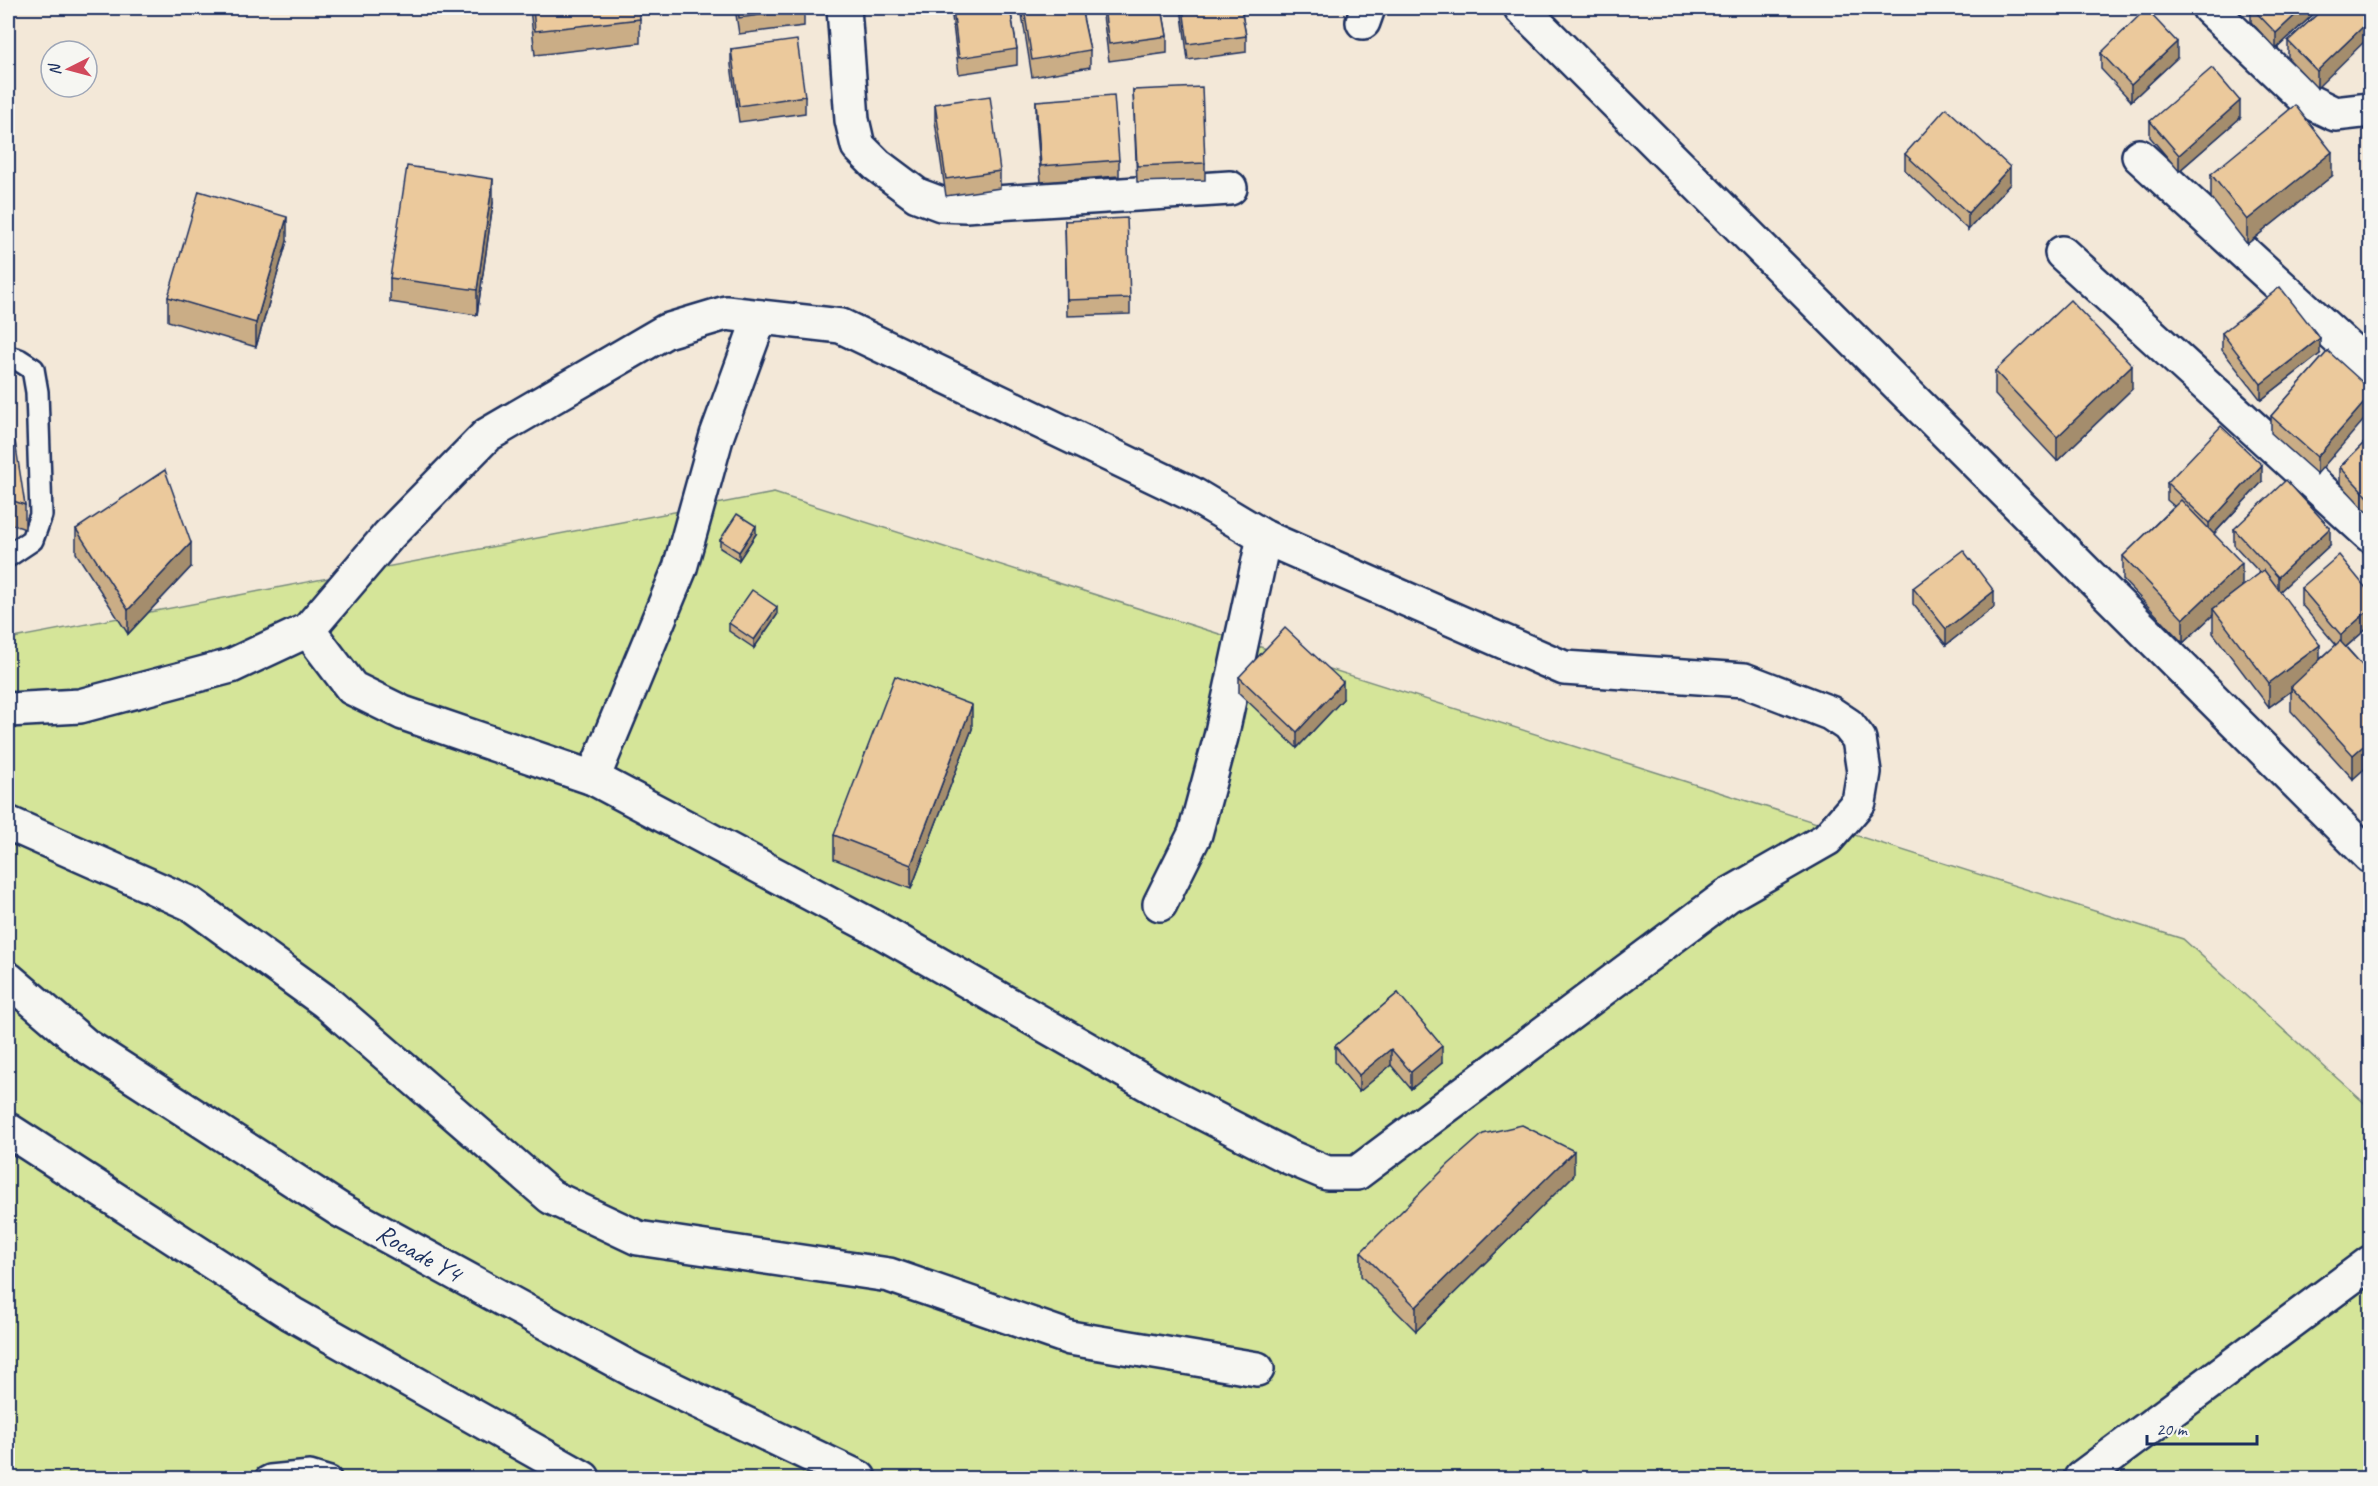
<svg xmlns="http://www.w3.org/2000/svg" width="2378" height="1486" viewBox="0 0 2378 1486" font-family="Caveat,sans-serif">
<style>
.green{fill:#d5e599;stroke:#788a7c;stroke-width:1.5}
.lines{fill:none;stroke-linecap:round;stroke-linejoin:round}
.lane-casing{stroke:#1b2f5e;stroke-width:26}
.street-casing{stroke:#1b2f5e;stroke-width:38}
.highway-casing{stroke:#1b2f5e;stroke-width:38}
.lane{stroke:#f6f6f2;stroke-width:21}
.street{stroke:#f6f6f2;stroke-width:33}
.highway{stroke:#f6f6f2;stroke-width:33}
.wall{fill:#caad86;stroke:#1b2f5e;stroke-width:1.5}
.shaded-wall{fill:#a48d6d;stroke:#1b2f5e;stroke-width:1.5}
.building{fill:#ebc99c;stroke:#1b2f5e;stroke-width:1.5}
.labels{text-anchor:middle;dominant-baseline:central;stroke-width:4.5;stroke-linejoin:round;paint-order:stroke}
.street-label{font-size:26px;fill:#1b2f5e;stroke:#f6f6f2}
</style>
<rect width="100%" height="100%" fill="#f3e8d8"/>
<filter id="ink" filterUnits="userSpaceOnUse"><feTurbulence type="fractalNoise" baseFrequency=".0167" numOctaves="2"/><feDisplacementMap in="SourceGraphic" scale="12" xChannelSelector="R" yChannelSelector="G"/><feConvolveMatrix kernelMatrix="1 2 1 2 8 2 1 2 1" color-interpolation-filters="sRGB"/></filter>
<g filter="url(#ink)">
<path class="green" d="M774 493 2183 939 2370 1108V1478H8V639Z"/>
<g class="lines">
<g class="lane-casing">
<g id="lane">
<path d="M8 357 19 360 33 369 37 392 41 515 32 540 8 556"/>
<path d="M266 1478 270 1476 310 1472 330 1478"/>
</g>
</g>
<g class="street-casing">
<g id="street">
<path d="M844 8 852 120 858 146 877 165 917 195 941 204 965 205 1230 188"/>
<path d="M1521 8 2370 856"/>
<path d="M2209 8 2306 100 2335 114 2370 110"/>
<path d="M1363 22 1368 8"/>
<path d="M2139 156 2370 368"/>
<path d="M2062 253 2370 535"/>
<path d="M8 710 80 706 231 666 308 630 389 535 487 435 666 331 726 313 841 326 1192 494 1264 537 1564 668 1744 680 1830 713 1848 725 1859 739 1864 772 1859 802 1827 839 1727 896 1357 1173H1327L1289 1157 1160 1091 870 925 593 778 403 713 352 688 308 630"/>
<path d="M593 778 680 568 717 435 760 317"/>
<path d="M8 823 191 904 326 1002 551 1197 638 1238 889 1275 1070 1338 1257 1369"/>
<path d="M1160 904 1195 834 1221 737 1264 537"/>
<path d="M2081 1478 2370 1263"/>
</g>
</g>
<g class="highway-casing">
<g id="highway">
<path d="M8 979 85 1045 340 1210 635 1371 859 1478"/>
<path d="M8 1130 292 1314 583 1478"/>
</g>
</g>
<use href="#lane" class="lane"/>
<use href="#street" class="street"/>
<use href="#highway" class="highway"/>
</g>
<g class="wall">
<path d="M530 8H638L640 19V43L535 55Z"/>
<path d="M735 8H804V26L739 34Z"/>
<path d="M951 8H1010L1017 49V65L959 74Z"/>
<path d="M1021 8H1081L1090 50V67L1032 77Z"/>
<path d="M1102 8H1162L1167 36V53L1109 61Z"/>
<path d="M1181 8H1241L1246 36V52L1188 60Z"/>
<path d="M2251 8H2320L2276 49 2251 22Z"/>
<path d="M2324 8 2317 88 2288 58V41Z"/>
<path d="M731 49 805 96V113L739 122 731 65Z"/>
<path d="M2101 53 2177 58 2131 101 2101 69Z"/>
<path d="M1133 90 1205 163V180L1137 182Z"/>
<path d="M1036 101 1119 160V176L1041 182 1036 118Z"/>
<path d="M935 104 1000 171V188L946 196 935 121Z"/>
<path d="M2240 118 2179 171 2150 137V121Z"/>
<path d="M1905 154 2010 184 1968 230 1905 170Z"/>
<path d="M2211 174 2332 176 2247 244 2211 198Z"/>
<path d="M493 203 477 315 390 302V278Z"/>
<path d="M1065 221 1130 298V314L1067 316Z"/>
<path d="M287 241 256 347 168 321V297Z"/>
<path d="M2222 333 2320 354 2261 400 2222 350Z"/>
<path d="M2328 351 2317 474 2271 433V416Z"/>
<path d="M1995 371 2132 389 2057 461 1995 395Z"/>
<path d="M8 437 25 505V529L8 523Z"/>
<path d="M2370 437V515L2340 483V467Z"/>
<path d="M2262 482 2214 534 2242 587 2260 573 2234 545V529L2330 545 2280 591 2320 659 2336 645 2301 604V588L2370 593V626L2346 647 2370 674 2353 779 2291 711V691L2269 707 2213 633V615L2183 643 2123 580V556L2174 506 2167 500V483Z"/>
<path d="M76 529 191 567 128 634 76 553Z"/>
<path d="M756 534 739 560 720 548V540Z"/>
<path d="M1913 588 1994 607 1946 645 1913 604Z"/>
<path d="M777 615 754 648 729 631V623Z"/>
<path d="M2370 644V668L2367 664V648Z"/>
<path d="M1239 677 1343 699 1297 748 1239 693Z"/>
<path d="M972 729 911 889 834 859V835Z"/>
<path d="M1398 993 1442 1063 1411 1089 1391 1065 1359 1092 1335 1062V1046Z"/>
<path d="M1574 1175 1416 1331 1361 1276V1252Z"/>
</g>
<g class="shaded-wall">
<path d="M2303 8H2320L2276 49V33Z"/>
<path d="M2370 20V36L2317 88V71Z"/>
<path d="M2177 42V58L2131 101V85Z"/>
<path d="M2240 101V118L2179 171V155Z"/>
<path d="M2332 152V176L2247 244V220Z"/>
<path d="M2010 167V184L1968 230V213Z"/>
<path d="M493 179V203L477 315V290Z"/>
<path d="M287 217V241L256 347V323Z"/>
<path d="M2320 338V354L2261 400V384Z"/>
<path d="M2132 365V389L2057 461V437Z"/>
<path d="M2370 396V413L2317 474V457Z"/>
<path d="M2262 465V482L2209 539V523Z"/>
<path d="M756 526V534L739 560V552Z"/>
<path d="M2330 528V545L2278 593V577Z"/>
<path d="M191 543V567L128 634V610Z"/>
<path d="M2242 563V587L2213 609V615L2183 643V619Z"/>
<path d="M1994 591V607L1946 645V629Z"/>
<path d="M777 607V615L754 648V640Z"/>
<path d="M2370 609V626L2341 651V635Z"/>
<path d="M2320 645V669L2291 687V691L2269 707V683Z"/>
<path d="M1343 682V699L1297 748V732Z"/>
<path d="M972 705V729L911 889V865Z"/>
<path d="M2370 740V764L2353 779V755Z"/>
<path d="M1442 1046V1063L1411 1089V1072Z"/>
<path d="M1391 1049V1065L1359 1092V1075Z"/>
<path d="M1574 1151V1175L1416 1331V1307Z"/>
</g>
<g class="building">
<path d="M533 8H638L640 19 535 31Z"/>
<path d="M738 8H804V9L739 18Z"/>
<path d="M953 8H1010L1017 49 959 58Z"/>
<path d="M1024 8H1081L1090 50 1032 60Z"/>
<path d="M1104 8H1162L1167 36 1109 44Z"/>
<path d="M1183 8H1241L1246 36 1188 44Z"/>
<path d="M2252 8H2303L2276 33Z"/>
<path d="M2324 8H2370V20L2317 71 2288 41Z"/>
<path d="M2146 9 2177 42 2131 85 2101 53Z"/>
<path d="M797 40 805 96 739 106 731 49Z"/>
<path d="M2212 68 2240 101 2179 155 2150 121Z"/>
<path d="M1202 87 1205 163 1137 166 1133 90Z"/>
<path d="M1114 95 1119 160 1041 166 1036 101Z"/>
<path d="M990 96 1000 171 946 179 935 104Z"/>
<path d="M2295 105 2332 152 2247 220 2211 174Z"/>
<path d="M1946 108 2010 167 1968 213 1905 154Z"/>
<path d="M407 166 493 179 477 290 390 278Z"/>
<path d="M199 191 287 217 256 323 168 297Z"/>
<path d="M1127 218 1130 298 1067 300 1065 221Z"/>
<path d="M2280 287 2320 338 2261 384 2222 333Z"/>
<path d="M2070 300 2132 365 2057 437 1995 371Z"/>
<path d="M2328 351 2370 389V396L2317 457 2271 416Z"/>
<path d="M2221 426 2262 465 2209 523 2167 483Z"/>
<path d="M8 437 15 441 25 505 8 499Z"/>
<path d="M2370 437V499L2340 467Z"/>
<path d="M165 470 191 543 128 610 76 529Z"/>
<path d="M2286 480 2330 528 2278 577 2234 529Z"/>
<path d="M2181 500 2242 563 2183 619 2123 556Z"/>
<path d="M737 514 756 526 739 552 720 540Z"/>
<path d="M1963 550 1994 591 1946 629 1913 588Z"/>
<path d="M2339 555 2370 593V609L2341 635 2301 588Z"/>
<path d="M2264 570 2320 645 2269 683 2213 609Z"/>
<path d="M752 590 777 607 754 640 729 623Z"/>
<path d="M1285 628 1343 682 1297 732 1239 677Z"/>
<path d="M2340 641 2370 674V740L2353 755 2291 687Z"/>
<path d="M2370 644V652L2367 648Z"/>
<path d="M895 676 972 705 911 865 834 835Z"/>
<path d="M1398 993 1442 1046 1411 1072 1391 1049 1359 1075 1335 1046Z"/>
<path d="M1522 1125 1574 1151 1416 1307 1361 1252 1449 1164 1483 1134Z"/>
</g>
</g>
<g class="labels">
<g class="street-label">
<text transform="translate(419 1253) rotate(29)">Rocade Y4</text>
</g>
</g>
<rect width="2378" height="1486" fill="none" stroke="#f6f6f2" stroke-width="30"/>
<rect x="15" y="15" width="2348" height="1456" fill="none" stroke="#1b2f5e" stroke-width="2" filter="url(#ink)"/>
<g transform="translate(69 69) rotate(264)"><circle r="28" fill="#f6f6f2" stroke="#9ea6b7" stroke-width="1.5"/>
<path d="M0-4.5L10 22L0 15L-10 22Z" fill="#d1495b"/>
<text y="-9" font-size="16" font-weight="bold" text-anchor="middle" fill="#1b2f5e">N</text>
</g>
<path d="M2147 1435v9h110v-9" fill="none" stroke="#1b2f5e" stroke-width="3"/>
<text x="2156" y="1435" font-size="18" fill="#1b2f5e" stroke="#f6f6f2" stroke-width="4.5" paint-order="stroke">20 m</text>
</svg>
